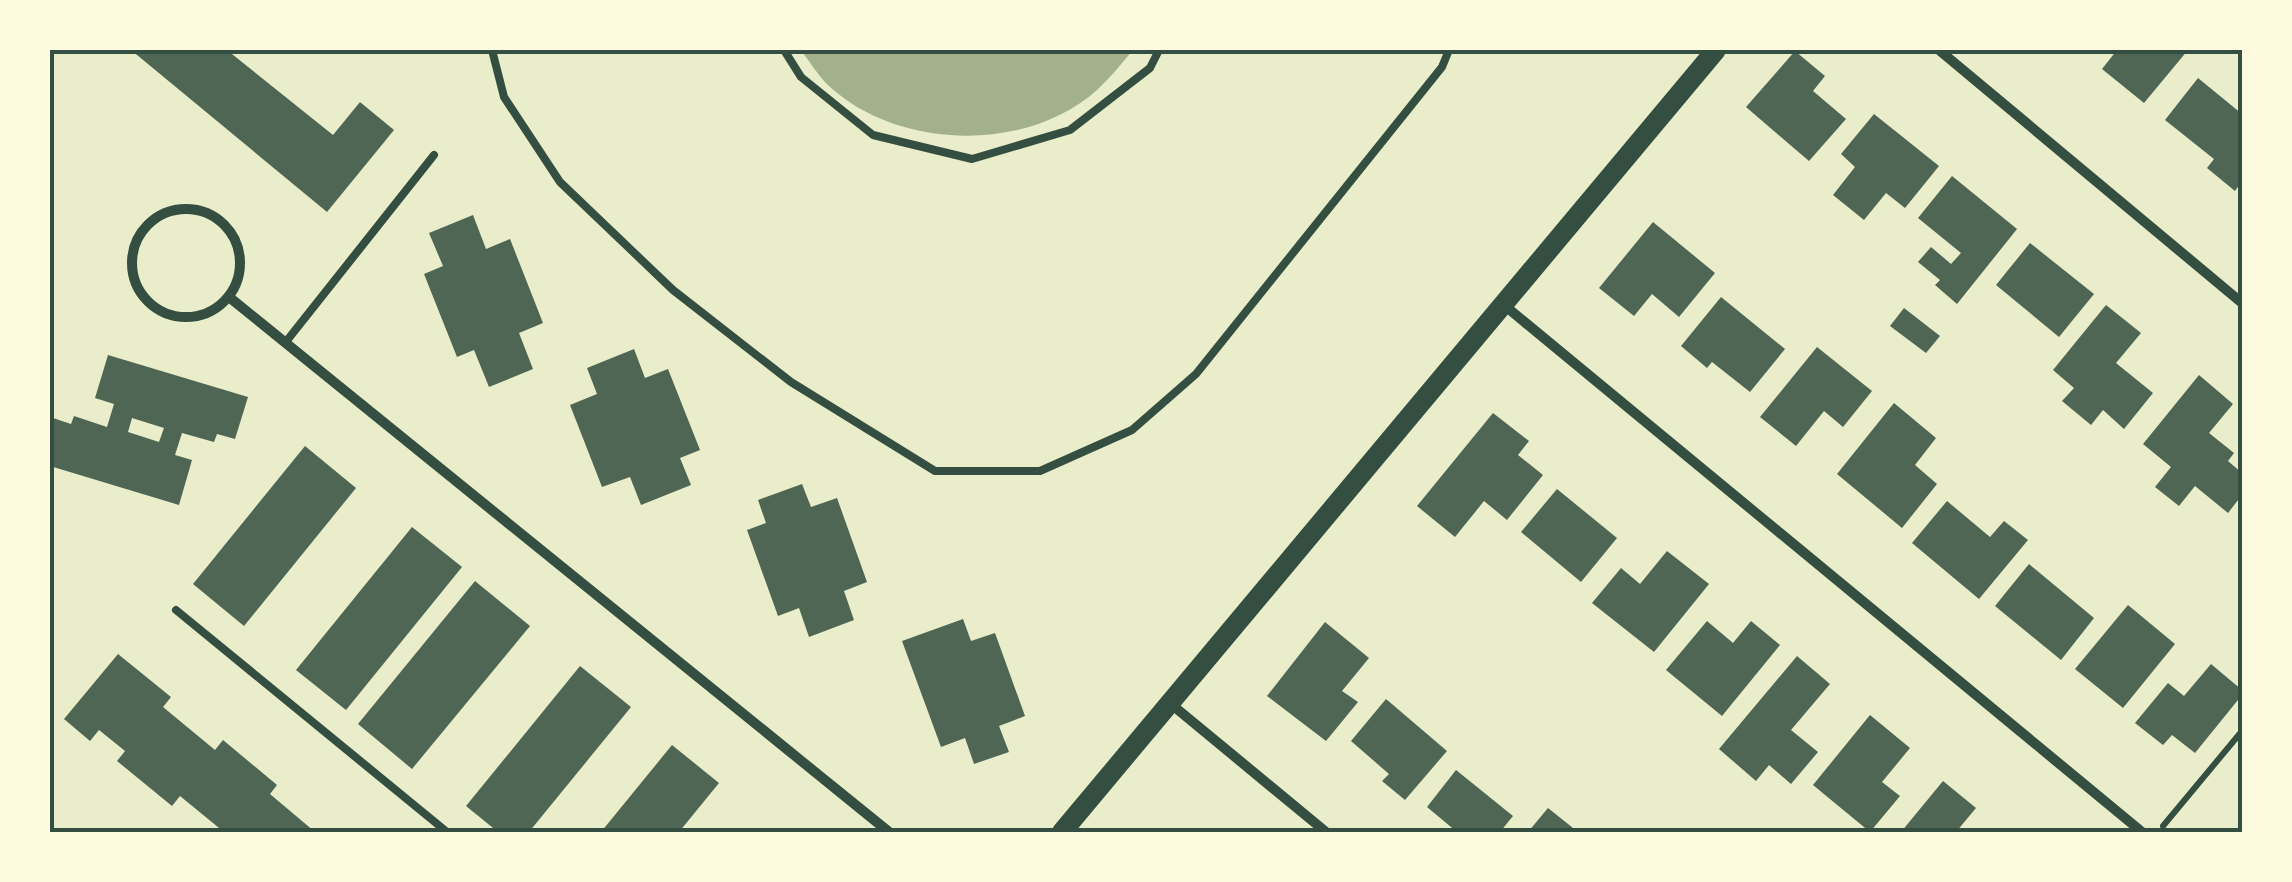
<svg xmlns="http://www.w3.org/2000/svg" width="2292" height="882" viewBox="0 0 2292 882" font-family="Inter,sans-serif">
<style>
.water{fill:#a3b18a}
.building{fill:#4f6655;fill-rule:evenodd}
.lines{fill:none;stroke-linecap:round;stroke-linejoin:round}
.path{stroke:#344e41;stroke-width:6}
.service{stroke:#344e41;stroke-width:8}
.minor{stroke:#344e41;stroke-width:10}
.secondary{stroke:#344e41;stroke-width:20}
.neatline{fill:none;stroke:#344e41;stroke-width:4}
</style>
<rect width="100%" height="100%" fill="#e9edc9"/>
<path class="water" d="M800 50H1133C1122 63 1110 78 1097 90 1027 153 898 150 829 86 818 76 810 61 800 50Z"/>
<g class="building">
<path d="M131 50H227L333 135 360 102 394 130 327 212Z"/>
<path d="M2117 50H2188L2144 103 2102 69Z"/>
<path d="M1795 51 1825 76 1813 91 1846 119 1809 161 1746 107Z"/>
<path d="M2198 78 2242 114V181L2235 191 2207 168 2214 159 2165 120Z"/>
<path d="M1874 114 1939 166 1905 208 1886 193 1864 220 1833 195 1855 167 1841 154Z"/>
<path d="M1952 176 2017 229 1957 304 1935 285 1940 280 1918 262 1931 247 1951 264 1961 253 1918 218Z"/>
<path d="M473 215 486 249 510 239 543 323 519 333 533 369 489 387 474 350 457 357 424 274 443 266 429 233Z"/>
<path d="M1653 222 1715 273 1679 317 1652 294 1634 316 1599 288Z"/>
<path d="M2030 243 2094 294 2059 337 1996 285Z"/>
<path d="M1721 297 1785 349 1750 392 1712 362 1707 368 1681 346Z"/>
<path d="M2106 305 2141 333 2116 363 2153 393 2124 429 2103 410 2091 425 2062 401 2074 388 2053 370Z"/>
<path d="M1904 308 1940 336 1926 353 1890 326Z"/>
<path d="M1817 347 1872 391 1843 427 1824 411 1796 446 1760 417Z"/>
<path d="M634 349 645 378 668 369 700 450 680 458 691 485 641 505 630 477 602 487 570 405 597 394 587 368Z"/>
<path d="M108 355 248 397 235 439 217 434 214 442 182 433 175 455 192 460 179 505 50 466 53 418 71 424 74 416 107 427 114 404 95 398ZM132 418 164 428 159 442 128 432Z"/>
<path d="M2199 375 2233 404 2209 433 2234 453 2228 461 2242 473V495L2228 513 2195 486 2179 506 2155 487 2171 467 2143 444Z"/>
<path d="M1894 403 1936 438 1915 465 1937 484 1902 528 1837 474Z"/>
<path d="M1493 413 1529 441 1518 455 1543 475 1507 520 1484 501 1455 537 1417 506Z"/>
<path d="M305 446 356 488 244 626 193 584Z"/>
<path d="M802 484 811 507 837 498 867 582 844 591 854 620 809 637 799 608 778 616 747 530 766 523 758 500Z"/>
<path d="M1557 489 1617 538 1581 582 1521 532Z"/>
<path d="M1947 501 1990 537 2004 521 2028 540 1979 599 1912 543Z"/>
<path d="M412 527 462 567 346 710 296 670Z"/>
<path d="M1667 551 1709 584 1654 652 1592 603 1621 568 1640 584Z"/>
<path d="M2029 564 2094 618 2061 660 1995 606Z"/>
<path d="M475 581 530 626 412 769 358 724Z"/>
<path d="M2128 605 2175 644 2123 708 2075 669Z"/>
<path d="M963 619 971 641 995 633 1025 716 999 726 1009 752 974 764 965 738 941 747 902 641Z"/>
<path d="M1707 621 1733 643 1751 621 1780 645 1722 716 1666 670Z"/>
<path d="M1325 622 1369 658 1342 691 1358 702 1326 741 1267 696Z"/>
<path d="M118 654 171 697 163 707 215 750 223 740 277 785 270 794 315 832H224L180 796 172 806 117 761 125 751 99 730 90 741 64 719Z"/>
<path d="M1797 656 1830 684 1791 730 1818 752 1791 784 1769 765 1756 781 1719 749Z"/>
<path d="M2211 664 2242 690V695L2195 753 2172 735 2163 745 2135 723 2168 683 2184 696Z"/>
<path d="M580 666 631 707 529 832H498L466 806Z"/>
<path d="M1386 699 1447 751 1405 800 1382 781 1389 774 1351 741Z"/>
<path d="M1870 715 1910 748 1882 782 1900 796 1870 832 1813 785Z"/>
<path d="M672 745 719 783 679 832H601Z"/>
<path d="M1456 770 1513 816 1500 832H1457L1427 807Z"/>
<path d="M1943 781 1976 808 1956 832H1901Z"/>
<path d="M1548 808 1578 832H1528Z"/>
</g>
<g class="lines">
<path class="path" d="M2163 826 2242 731"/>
<g class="service">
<path d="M492 50 504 97 560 182 673 290 791 382 935 471H1040L1132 430 1196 374 1442 67 1449 50"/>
<path d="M784 50 801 77 873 135 972 159 1070 130 1150 68 1159 50"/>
<path d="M285 343 434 155"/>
<path d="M176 610 447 832"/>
</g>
<g class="minor">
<path d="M1939 50 2242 303"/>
<circle cx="186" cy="263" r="54"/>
<path d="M229 297 889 832"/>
<path d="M1504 305 2142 832"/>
<path d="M1171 704 1326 832"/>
</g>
<path class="secondary" d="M1062 832 1716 50"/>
</g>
<rect width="2292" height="882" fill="none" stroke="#fefae0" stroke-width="105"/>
<rect x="52" y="52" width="2188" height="778" class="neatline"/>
</svg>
